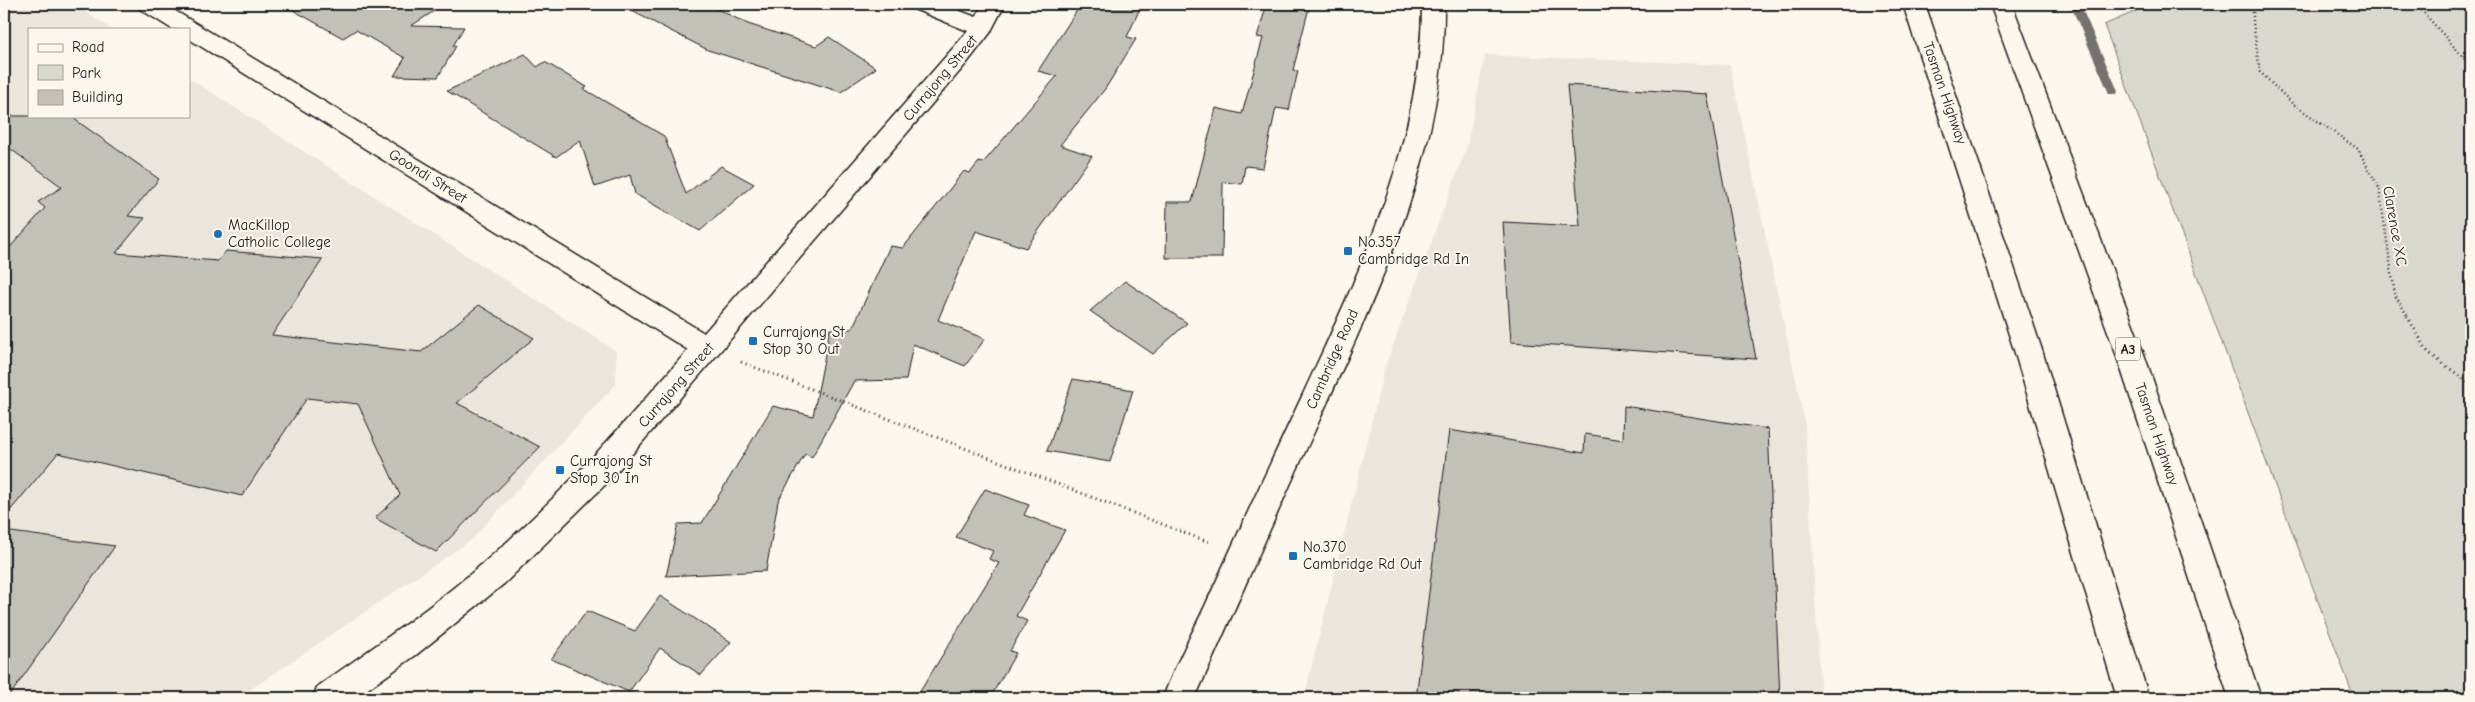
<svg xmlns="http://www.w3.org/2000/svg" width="2475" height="702" viewBox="0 0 2475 702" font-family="'Comic Neue',sans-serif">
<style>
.built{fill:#eae6dc}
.green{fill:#dad7ce;stroke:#7b7a75}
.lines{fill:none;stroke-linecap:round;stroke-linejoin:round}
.stream{fill:#74726e;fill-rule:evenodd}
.building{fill:#c3c0b8;stroke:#1c1c1c}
.street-casing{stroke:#1c1c1c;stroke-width:3}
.secondary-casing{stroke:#1c1c1c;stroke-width:3}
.highway-casing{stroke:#1c1c1c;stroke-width:3}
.path-far1{stroke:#1c1c1c;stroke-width:2.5;stroke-dasharray:1 3;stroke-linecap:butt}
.path{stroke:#1c1c1c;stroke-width:3;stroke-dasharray:1 4;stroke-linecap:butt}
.street{fill:#fbf7ec;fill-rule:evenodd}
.secondary{fill:#fbf7ec;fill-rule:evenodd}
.highway{fill:#fbf7ec;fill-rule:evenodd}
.poi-dot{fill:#1f6fb2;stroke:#fbf7ec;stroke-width:2}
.labels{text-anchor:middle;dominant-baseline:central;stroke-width:4;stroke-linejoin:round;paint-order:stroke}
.shield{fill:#fbf7ec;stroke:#5f5e5a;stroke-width:1}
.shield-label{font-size:14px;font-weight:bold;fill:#1c1c1c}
.street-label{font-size:15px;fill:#1c1c1c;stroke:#fbf7ec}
.poi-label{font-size:15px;fill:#1c1c1c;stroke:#fbf7ec;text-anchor:start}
</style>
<rect width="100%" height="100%" fill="#fbf7ec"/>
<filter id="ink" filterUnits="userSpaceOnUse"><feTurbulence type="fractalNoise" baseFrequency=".02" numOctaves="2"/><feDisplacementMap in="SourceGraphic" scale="10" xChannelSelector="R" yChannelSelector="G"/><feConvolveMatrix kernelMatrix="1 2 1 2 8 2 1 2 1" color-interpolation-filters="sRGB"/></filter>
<g filter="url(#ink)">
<g class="built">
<path d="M4 4H73L112 29H29V116H189V78L616 351V384L471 540 238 698H4Z"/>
<path d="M1485 55 1730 65 1805 424 1821 698H1304L1385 367 1467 146Z"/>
</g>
<path class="green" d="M2152 4H2471V698H2354L2104 25Z"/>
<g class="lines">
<path class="stream" d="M2070 4H2080L2118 91 2117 94H2109L2108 91Z"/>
</g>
<g class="building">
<path d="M282 4H445L411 26 464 27 453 46H456L438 77 394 76 405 58 356 30 343 38Z"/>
<path d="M618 4H707L748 24 816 46 829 37 876 68 841 92 708 50Z"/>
<path d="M1081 4H1142L1127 37 1136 39 1105 89 1060 145 1092 156 1026 248 976 231 938 320 985 339 965 366 913 344 906 380 854 381 812 457 805 454 778 501 766 571 666 576 678 524 702 523 773 406 813 416 830 329H852L890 246 903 248 964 171 970 173 979 162 983 163 1057 76 1038 71Z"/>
<path d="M1267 4H1310L1293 70 1298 71 1289 110 1276 108 1263 168 1245 166 1242 184 1223 182 1222 258H1166L1167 202H1192L1216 108 1242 114 1263 38 1257 37Z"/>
<path d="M525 54 537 67 545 62 587 87 584 89 664 136 686 194 721 166 754 184 700 231 635 194 630 175 595 187 580 140 556 157 447 91Z"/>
<path d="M1567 85 1707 94 1756 359 1511 342 1503 222 1580 226Z"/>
<path d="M4 116H70L159 179 128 216 145 218 116 253 218 261 226 251 323 259 272 335 421 352 479 305 534 338 457 403 540 447 436 552 375 518 400 495 358 404 307 398 242 496 58 453 4 518V254L45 208 38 202 62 187 4 144Z"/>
<path d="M1125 281 1187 323 1153 354 1090 311Z"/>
<path d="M1073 379 1133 390 1110 462 1047 451Z"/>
<path d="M1624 406 1768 429 1780 698H1416L1449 430 1584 453 1585 434 1623 440Z"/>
<path d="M985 489 1029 505 1024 515 1065 530 1016 616 1027 621 1010 651 1016 653 990 698H916L999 563 989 559 993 551 956 537Z"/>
<path d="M4 531 115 546 8 698H4Z"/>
<path d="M660 596 731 642 701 675 660 648 629 692 551 659 587 611 635 631Z"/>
</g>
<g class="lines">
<g class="street-casing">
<path id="street" d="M137 4H164L704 333 968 31 914 9 911 4H942L976 17 983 4H1005L990 33 966 64 609 481 505 583 416 655 355 698H313L317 687C379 643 442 601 498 550 567 489 627 420 688 350L189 39V29H172L140 9Z"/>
</g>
<g class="secondary-casing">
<path id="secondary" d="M1422 4H1444C1446 154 1375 296 1315 430 1274 519 1235 609 1195 698H1163C1174 667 1191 636 1205 606 1237 535 1270 464 1303 394 1360 271 1422 142 1422 4Z"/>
</g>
<g class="highway-casing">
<g id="highway">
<path d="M1903 4H1925L2042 350 2149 698H2117L2014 350Z"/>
<path d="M1990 4H2012L2144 354 2261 698H2229L2116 354Z"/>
</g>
</g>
<g class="path-far1">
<path d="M2253 4V22L2260 72 2293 104 2358 149 2379 188 2395 295 2408 317"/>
<path d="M2416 4 2471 66"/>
</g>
<g class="path">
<path d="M2407 316 2428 352 2471 385"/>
<path d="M741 362 1211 543"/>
</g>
<use href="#street" class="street"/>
<use href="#secondary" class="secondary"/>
<use href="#highway" class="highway"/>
</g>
</g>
<g class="poi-dot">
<circle cx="218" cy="234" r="5"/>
<rect x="1343" y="246" width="10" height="10" rx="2.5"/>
<rect x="748" y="336" width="10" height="10" rx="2.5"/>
<rect x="555" y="465" width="10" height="10" rx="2.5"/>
<rect x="1288" y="551" width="10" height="10" rx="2.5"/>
</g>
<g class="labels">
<rect class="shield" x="2115.5" y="337.5" width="25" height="23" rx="4"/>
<g class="shield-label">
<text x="2128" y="349">A3</text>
</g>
<g class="street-label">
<text transform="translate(940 78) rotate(-50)">Currajong Street</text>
<text transform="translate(1945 93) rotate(71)">Tasman Highway</text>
<text transform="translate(428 176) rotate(32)">Goondi Street</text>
<text transform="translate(2395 226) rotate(80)">Clarence XC</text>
<text transform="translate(1332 359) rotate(-66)">Cambridge Road</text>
<text transform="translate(676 385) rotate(-49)">Currajong Street</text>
<text transform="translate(2157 434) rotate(71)">Tasman Highway</text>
</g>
<g class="poi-label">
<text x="228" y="225">MacKillop<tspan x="228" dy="17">Catholic College</tspan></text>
<text x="1358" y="242">No.357<tspan x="1358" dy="17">Cambridge Rd In</tspan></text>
<text x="763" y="332">Currajong St<tspan x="763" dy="17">Stop 30 Out</tspan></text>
<text x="570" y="461">Currajong St<tspan x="570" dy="17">Stop 30 In</tspan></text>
<text x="1303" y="547">No.370<tspan x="1303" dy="17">Cambridge Rd Out</tspan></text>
</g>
</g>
<rect width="2475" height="702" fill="none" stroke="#fbf7ec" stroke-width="20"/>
<rect x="10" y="10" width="2455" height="682" fill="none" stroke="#1c1c1c" stroke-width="2" filter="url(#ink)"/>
<rect x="28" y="28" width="162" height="90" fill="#fbf7ec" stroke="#a29f99"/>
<rect x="38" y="44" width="25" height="8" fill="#fbf7ec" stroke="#a29f99"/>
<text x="72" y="52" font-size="15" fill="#1c1c1c">Road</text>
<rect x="38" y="65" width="25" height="15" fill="#dad7ce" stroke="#a29f99"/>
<text x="72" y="78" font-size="15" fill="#1c1c1c">Park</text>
<rect x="38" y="90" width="25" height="15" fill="#c3c0b8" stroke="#a29f99"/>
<text x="72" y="102" font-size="15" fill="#1c1c1c">Building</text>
</svg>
